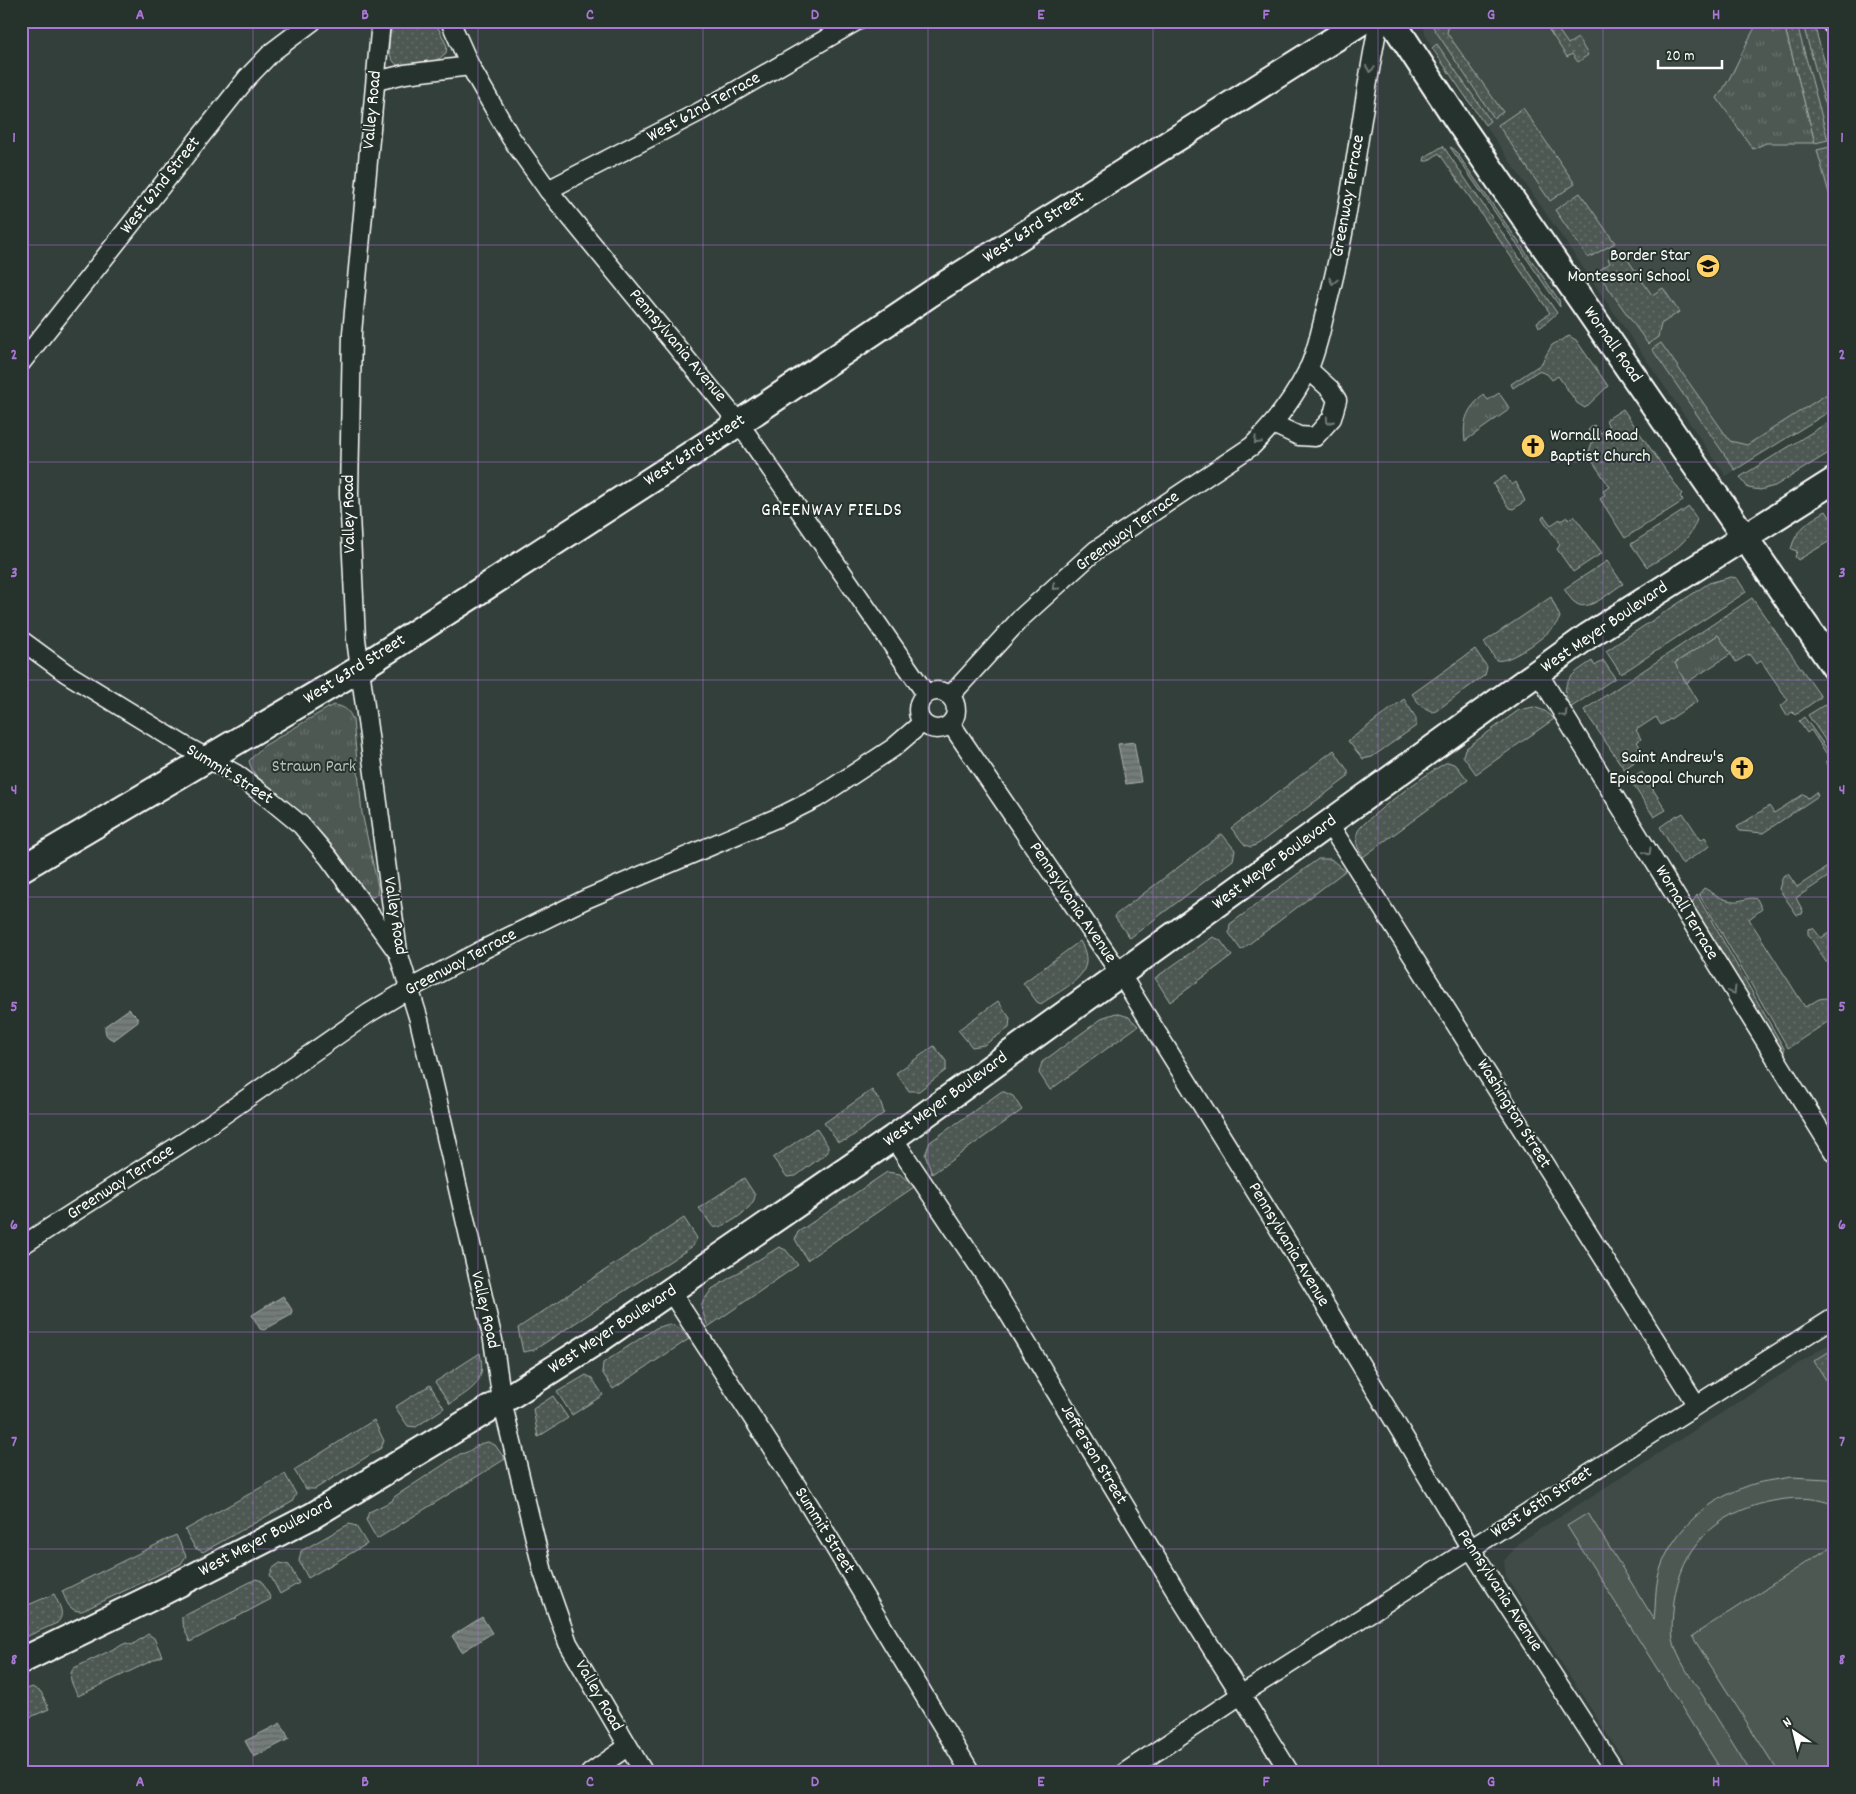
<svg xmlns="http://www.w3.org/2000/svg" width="1856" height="1794" viewBox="0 0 1856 1794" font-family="Dekko,sans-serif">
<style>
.built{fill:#404c47}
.grass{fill:url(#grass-dots);stroke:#a6aca9}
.park{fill:url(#park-tufts);stroke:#a6aca9}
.pitch{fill:#4d5853;stroke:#a6aca9}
.water{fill:url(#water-rules);stroke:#abb0ae}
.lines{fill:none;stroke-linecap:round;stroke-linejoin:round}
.street-casing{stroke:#fff;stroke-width:21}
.secondary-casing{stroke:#fff;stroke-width:29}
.street{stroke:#26332d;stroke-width:18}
.secondary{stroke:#26332d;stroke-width:25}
.oneway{stroke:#727a76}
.grid{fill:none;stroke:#a976d5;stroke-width:1;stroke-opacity:0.55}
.labels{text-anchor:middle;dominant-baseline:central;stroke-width:4;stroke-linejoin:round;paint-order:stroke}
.street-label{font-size:18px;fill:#fff;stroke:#26332d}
.poi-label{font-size:18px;fill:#fff;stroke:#26332d;text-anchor:end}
.park-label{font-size:18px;fill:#b8bcba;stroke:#26332d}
.neighbourhood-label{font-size:19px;letter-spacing:1px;fill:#fff;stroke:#26332d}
.neatline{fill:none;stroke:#a976d5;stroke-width:2}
.grid-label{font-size:16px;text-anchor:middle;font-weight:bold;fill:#a976d5}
</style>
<defs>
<pattern id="grass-dots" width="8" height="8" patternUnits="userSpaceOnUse" patternTransform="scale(1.25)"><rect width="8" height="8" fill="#4d5853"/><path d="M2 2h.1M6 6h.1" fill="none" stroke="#68716d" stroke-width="1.8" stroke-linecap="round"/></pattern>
<pattern id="park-tufts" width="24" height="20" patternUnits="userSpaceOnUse" patternTransform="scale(1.25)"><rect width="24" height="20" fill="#4d5853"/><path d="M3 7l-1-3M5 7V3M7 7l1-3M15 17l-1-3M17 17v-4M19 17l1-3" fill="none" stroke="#68716d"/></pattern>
<pattern id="water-rules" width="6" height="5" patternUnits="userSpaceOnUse" patternTransform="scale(1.25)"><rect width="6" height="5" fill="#737b78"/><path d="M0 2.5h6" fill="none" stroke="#606462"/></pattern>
</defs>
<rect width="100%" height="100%" fill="#333f3a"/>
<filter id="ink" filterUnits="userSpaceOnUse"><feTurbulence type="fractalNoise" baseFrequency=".02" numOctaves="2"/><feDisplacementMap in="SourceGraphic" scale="10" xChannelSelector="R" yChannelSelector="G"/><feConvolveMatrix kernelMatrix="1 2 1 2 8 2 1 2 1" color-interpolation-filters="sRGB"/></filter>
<g filter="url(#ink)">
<g class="built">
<path d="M1813 21 1835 99V408L1726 476 1431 46 1425 33 1423 22Z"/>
<path d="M1835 1340V1773H1632L1506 1576 1504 1561 1520 1542Z"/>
</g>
<g class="grass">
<path d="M393 21H435L447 46 446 53 434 63 397 65C384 54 390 36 393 21Z"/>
<path d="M1439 21H1450L1447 33 1503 112 1494 118 1433 27Z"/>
<path d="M1543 21H1552L1568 44 1578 38 1588 55 1578 62 1572 54 1567 57Z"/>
<path d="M1783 21H1796L1828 140 1815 143Z"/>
<path d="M1802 21H1813L1835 99V139Z"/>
<path d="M1437 44 1487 116 1490 121 1485 125 1432 48Z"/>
<path d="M1523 108 1575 184 1550 201 1498 125Z"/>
<path d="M1443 146 1557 313 1541 327H1539L1537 322 1550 313 1439 153 1428 161H1424L1425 157Z"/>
<path d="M1450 147 1454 149 1559 300 1560 307Z"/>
<path d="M1830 147 1835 165V215L1817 150Z"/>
<path d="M1580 193 1615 243 1588 258 1555 210Z"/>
<path d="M1621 250 1652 295 1663 288 1679 312 1661 324 1658 337 1648 344 1597 272 1610 263 1608 259Z"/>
<path d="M1569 336 1576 340 1608 386 1585 408 1577 403 1558 376 1552 380 1547 374 1538 371 1513 388 1511 384 1541 364 1552 345Z"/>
<path d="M1661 343 1730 441 1747 445 1835 389V408L1735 470 1652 349Z"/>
<path d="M1623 409 1682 494 1680 496 1683 501 1625 538 1600 499 1605 495 1603 491 1610 487 1588 455 1593 439 1588 430 1594 425 1601 433 1609 427 1606 420Z"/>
<path d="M1835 418V449L1775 486 1760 490 1748 488 1740 477Z"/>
<path d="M1505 476 1512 485 1516 482 1525 501 1513 509 1509 508 1493 484Z"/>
<path d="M1689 507 1697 519C1689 544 1668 554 1647 567L1631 544Z"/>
<path d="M1826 511 1835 525V538L1798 560 1795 557 1797 551 1791 549C1796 529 1810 520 1826 511Z"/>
<path d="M1544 516 1551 525 1560 519 1561 521 1567 517 1569 520 1574 516 1602 553 1573 572 1557 549 1560 545 1542 518Z"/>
<path d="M1607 561 1623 584C1612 590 1590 612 1577 604 1571 601 1568 594 1564 589Z"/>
<path d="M1731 577 1737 578 1746 592 1621 674 1606 651 1709 583Z"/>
<path d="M1551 597 1560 617C1557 630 1509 665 1496 660L1484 642Z"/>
<path d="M1752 598 1821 697 1795 715 1792 712 1787 716 1781 706 1788 700 1761 661 1756 664 1749 654 1736 662 1718 635 1675 663 1698 701 1661 725 1656 717 1636 730 1641 739 1637 742 1645 755 1624 769 1584 710Z"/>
<path d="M1475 649 1487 667 1485 675 1436 711 1433 712 1421 706 1412 694Z"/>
<path d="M1603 660 1615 678 1570 708C1558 682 1571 675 1592 661L1595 666Z"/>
<path d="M1404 699 1416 718V726L1372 757 1363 759 1348 741Z"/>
<path d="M1826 704 1835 717V750L1830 747 1808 715Z"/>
<path d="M1534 707 1545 711 1554 719 1476 774 1463 756 1465 749 1519 710Z"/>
<path d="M1804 717 1830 753 1835 756V773L1831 775 1832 771 1826 762 1830 759 1811 730 1807 733 1799 721Z"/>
<path d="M1334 750 1348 771V777L1258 844 1251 847 1245 845 1231 828Z"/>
<path d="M1448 762 1456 765 1468 780 1363 857C1358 849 1354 840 1358 831 1363 820 1436 766 1448 762Z"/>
<path d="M1642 772 1666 810 1654 817 1630 780Z"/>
<path d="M1816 792 1818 796 1763 833 1740 831 1737 827 1769 806 1774 813 1804 794 1808 798Z"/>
<path d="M1683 813 1701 840 1705 837 1710 846 1682 864 1660 827 1677 815 1678 816Z"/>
<path d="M1222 834 1235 850 1233 860 1130 938 1114 916Z"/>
<path d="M1318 859H1331L1345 871 1241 950 1229 933 1230 924Z"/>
<path d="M1835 862V872L1796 898 1803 911 1802 914 1797 915 1779 889 1783 876 1788 874 1797 887Z"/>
<path d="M1704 888C1714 893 1721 900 1733 901 1742 902 1749 896 1757 899L1762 909 1749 919 1805 1007 1819 999 1826 998 1835 1009V1017L1788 1048 1699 894Z"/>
<path d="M1697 895 1785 1050 1781 1052 1692 903Z"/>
<path d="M1813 928 1821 938 1835 929V941L1827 947 1834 957V963L1826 962 1808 934V929Z"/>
<path d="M1213 937 1220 940 1232 956 1170 1002 1155 978Z"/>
<path d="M1080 941C1100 975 1066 986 1041 1004L1037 1002 1023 983Z"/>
<path d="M998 1001 1010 1018 1009 1028 984 1045 972 1047 958 1030Z"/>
<path d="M1116 1013 1129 1017 1138 1026 1050 1090 1039 1073 1042 1062 1104 1017Z"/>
<path d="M934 1046 946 1061V1070L919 1091H909L896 1073Z"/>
<path d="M872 1090 881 1103 884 1113 847 1140 838 1142 824 1123Z"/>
<path d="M1002 1091 1013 1096 1022 1110 932 1174 925 1155 930 1142Z"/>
<path d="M816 1128 828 1146V1152L796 1176 787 1177 773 1158Z"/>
<path d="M887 1172 900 1174 914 1187 807 1260 795 1239 798 1232Z"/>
<path d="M744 1178 755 1195C756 1207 724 1230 713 1227L699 1208Z"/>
<path d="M684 1218 697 1238 693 1246 534 1350 523 1352 518 1328Z"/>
<path d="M779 1247 786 1250 798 1265 708 1327 701 1307 704 1300 712 1289Z"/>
<path d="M669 1324 680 1328 689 1339 613 1389 602 1372 603 1363 656 1328Z"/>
<path d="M1835 1348V1389L1833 1391 1814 1361Z"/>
<path d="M480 1353C487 1384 471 1389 450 1404L435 1382Z"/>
<path d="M586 1375 592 1378 603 1395 572 1415 557 1392Z"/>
<path d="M430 1385 444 1408 416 1427 408 1426 395 1407Z"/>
<path d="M553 1396 568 1418 538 1437 533 1409Z"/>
<path d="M374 1420 384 1441 381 1448 315 1489H306L294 1470Z"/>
<path d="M488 1442 495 1445 505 1459 377 1539 366 1520 369 1512 392 1501 394 1497 460 1454C471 1453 476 1443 488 1442Z"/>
<path d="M285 1474 296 1494 292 1502 203 1552 195 1548 185 1530Z"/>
<path d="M349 1524 356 1526 367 1544 308 1578 299 1561 301 1551Z"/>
<path d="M176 1535 186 1556 181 1564 82 1611C69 1612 67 1602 62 1591Z"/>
<path d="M280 1563 289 1565 299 1583 280 1594 270 1575 273 1568Z"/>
<path d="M256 1579 262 1581 271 1599 190 1642 182 1623V1617Z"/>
<path d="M54 1594C59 1605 66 1614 57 1623L21 1639V1608Z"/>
<path d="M148 1634 154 1638 162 1656 78 1696C74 1687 66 1677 74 1668L126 1643 132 1645Z"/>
<path d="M32 1687 41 1692 49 1709 21 1721V1692Z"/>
</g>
<g class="park">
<path d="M1759 21H1783L1815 143H1766L1753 149 1717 98C1735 74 1743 46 1759 21Z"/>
<path d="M1499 393 1510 409 1465 441C1462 420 1468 407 1484 395L1488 400Z"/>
<path d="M1718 635 1731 654 1686 683 1675 663Z"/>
<path d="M333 705C344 706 349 710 353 720L362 813 378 887 377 894 373 897 368 895C358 882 349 868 339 854 321 831 299 810 276 792 263 782 253 777 249 761L262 747Z"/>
</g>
<g class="pitch">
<path d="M1791 1477 1828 1479 1835 1481V1505C1812 1496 1792 1497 1768 1502 1715 1514 1682 1547 1674 1601 1673 1614 1671 1626 1673 1639 1677 1659 1692 1679 1703 1696 1719 1721 1735 1747 1751 1773H1723L1567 1526 1588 1513 1654 1619C1656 1605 1655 1590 1658 1577 1669 1534 1704 1502 1745 1487 1759 1481 1776 1480 1791 1477Z"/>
<path d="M1835 1544V1773H1779L1692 1636Z"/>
</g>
<g class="water">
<path d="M1134 742 1141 782 1126 784 1118 744Z"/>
<path d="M129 1009 138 1018V1022L114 1040C106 1037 105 1034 105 1026Z"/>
<path d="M283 1296 292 1310 291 1315 264 1330 260 1329 252 1315Z"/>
<path d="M482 1617 492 1633 462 1652 452 1636Z"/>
<path d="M281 1723 289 1739 254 1757 245 1741Z"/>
</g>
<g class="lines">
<g class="street-casing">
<g id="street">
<path d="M381 21 352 333 349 494 356 639 398 952 419 1020 493 1340 502 1401 543 1572 568 1643 644 1773"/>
<path d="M450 21 470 66 511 138 548 190 739 423 926 694"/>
<path d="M376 81 405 74 470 66"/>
<path d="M548 190 701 111 857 21"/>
<path d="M21 363 247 78 272 52 313 21"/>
<path d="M1273 424 1299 436 1315 437 1332 418 1337 400 1330 389 1308 369"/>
<path d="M21 640 66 673 185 746 236 774 267 797 301 825 329 858 396 950"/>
<path d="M1538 673 1835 1154"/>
<circle cx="937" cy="710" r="19"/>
<path d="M950 696 1021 618 1096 550 1252 446C1274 424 1294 398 1308 370 1318 349 1322 323 1328 301 1352 209 1360 114 1379 21"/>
<path d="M951 724 1121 975 1292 1250 1471 1549 1616 1773"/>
<path d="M1329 824 1696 1404"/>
<path d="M893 1138 994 1289 1179 1596 1290 1773"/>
<path d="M21 1246 190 1138 369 1013 409 989 484 949 586 899 779 817 817 798 893 748 922 723"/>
<path d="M671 1292 809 1505 971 1773"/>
<path d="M590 1773 627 1747"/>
<path d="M1124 1773 1242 1694 1835 1317"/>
</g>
</g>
<g class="secondary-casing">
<g id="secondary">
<path d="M1392 21 1459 123 1835 668"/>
<path d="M1835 21V22"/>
<path d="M21 869 359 669 739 423 936 290 1363 21"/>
<path d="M21 1661 159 1594 312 1516 509 1397 599 1340 893 1138 1588 636 1835 480"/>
</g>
</g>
<use href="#street" class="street"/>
<use href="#secondary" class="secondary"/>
</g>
<defs><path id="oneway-chevron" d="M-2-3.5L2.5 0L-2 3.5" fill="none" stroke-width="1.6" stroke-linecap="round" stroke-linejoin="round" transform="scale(1.25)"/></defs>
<g class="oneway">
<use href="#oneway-chevron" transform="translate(1370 69) rotate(99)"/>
<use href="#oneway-chevron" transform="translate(1333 281) rotate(103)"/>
<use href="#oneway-chevron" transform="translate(1329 421) rotate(125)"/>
<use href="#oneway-chevron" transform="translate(1257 441) rotate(135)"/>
<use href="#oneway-chevron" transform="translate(1055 587) rotate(138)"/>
<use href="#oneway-chevron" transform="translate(1564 714) rotate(58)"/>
<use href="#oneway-chevron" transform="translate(1648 852) rotate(59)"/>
<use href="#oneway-chevron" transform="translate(1733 991) rotate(59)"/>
</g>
</g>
<path class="grid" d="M253 21V1773M478 21V1773M703 21V1773M928 21V1773M1153 21V1773M1378 21V1773M1603 21V1773M21 245H1835M21 462H1835M21 680H1835M21 897H1835M21 1114H1835M21 1332H1835M21 1549H1835"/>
<defs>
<g id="school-disc" transform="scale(1.25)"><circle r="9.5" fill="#ffd166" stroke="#26332d"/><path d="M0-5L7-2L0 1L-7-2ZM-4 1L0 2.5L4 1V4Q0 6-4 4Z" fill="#111"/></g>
<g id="church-disc" transform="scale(1.25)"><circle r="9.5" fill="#ffd166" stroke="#26332d"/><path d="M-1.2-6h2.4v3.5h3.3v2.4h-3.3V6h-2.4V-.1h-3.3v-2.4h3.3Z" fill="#111"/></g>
</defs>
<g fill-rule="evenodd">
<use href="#school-disc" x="1708" y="266"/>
<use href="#church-disc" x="1533" y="446"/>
<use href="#church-disc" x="1742" y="768"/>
</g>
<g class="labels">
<g class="street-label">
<text transform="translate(704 108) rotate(-29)">West 62nd Terrace</text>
<text transform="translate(373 110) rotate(-85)">Valley Road</text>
<text transform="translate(161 186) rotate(-52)">West 62nd Street</text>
<text transform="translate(1349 196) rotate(-80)">Greenway Terrace</text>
<text transform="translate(1034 228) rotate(-33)">West 63rd Street</text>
<text transform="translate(1612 345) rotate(55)">Wornall Road</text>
<text transform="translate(677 346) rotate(50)">Pennsylvania Avenue</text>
<text transform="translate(695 451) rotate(-33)">West 63rd Street</text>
<text transform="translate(350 514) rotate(-91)">Valley Road</text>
<text transform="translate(1128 532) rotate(-36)">Greenway Terrace</text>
<text transform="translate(1605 628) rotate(-34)">West Meyer Boulevard</text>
<text transform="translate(355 670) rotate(-32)">West 63rd Street</text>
<text transform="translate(229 775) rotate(32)">Summit Street</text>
<text transform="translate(1275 863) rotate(-36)">West Meyer Boulevard</text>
<text transform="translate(1072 903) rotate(56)">Pennsylvania Avenue</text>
<text transform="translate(1686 913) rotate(59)">Wornall Terrace</text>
<text transform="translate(394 916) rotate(81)">Valley Road</text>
<text transform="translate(461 963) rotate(-28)">Greenway Terrace</text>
<text transform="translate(946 1100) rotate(-36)">West Meyer Boulevard</text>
<text transform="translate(1513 1114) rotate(58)">Washington Street</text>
<text transform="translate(121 1183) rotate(-33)">Greenway Terrace</text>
<text transform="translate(1288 1245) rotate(59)">Pennsylvania Avenue</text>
<text transform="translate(484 1310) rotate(77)">Valley Road</text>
<text transform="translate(613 1330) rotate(-33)">West Meyer Boulevard</text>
<text transform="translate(1093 1455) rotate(59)">Jefferson Street</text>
<text transform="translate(1542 1503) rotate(-33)">West 65th Street</text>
<text transform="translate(824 1531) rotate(58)">Summit Street</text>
<text transform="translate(266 1538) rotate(-28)">West Meyer Boulevard</text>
<text transform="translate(1499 1591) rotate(57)">Pennsylvania Avenue</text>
<text transform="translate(598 1696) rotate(60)">Valley Road</text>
</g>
<g class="poi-label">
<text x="1690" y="256">Border Star<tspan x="1690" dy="21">Montessori School</tspan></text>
<text x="1550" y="436" text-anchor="start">Wornall Road<tspan x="1550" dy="21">Baptist Church</tspan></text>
<text x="1724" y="758">Saint Andrew's<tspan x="1724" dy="21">Episcopal Church</tspan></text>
</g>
<g class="park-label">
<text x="314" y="767">Strawn Park</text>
</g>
<g class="neighbourhood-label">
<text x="832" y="511">GREENWAY FIELDS</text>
</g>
</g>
<rect width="1856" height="1794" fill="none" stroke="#26332d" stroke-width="55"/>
<g transform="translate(1794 1732) rotate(325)" stroke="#26332d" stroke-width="4" paint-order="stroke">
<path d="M0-4L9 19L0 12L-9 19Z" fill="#ffffff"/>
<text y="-8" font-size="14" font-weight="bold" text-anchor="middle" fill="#ffffff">N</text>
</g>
<path d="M1658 60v8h64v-8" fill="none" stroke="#ffffff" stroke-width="2.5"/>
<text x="1666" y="60" font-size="15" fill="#ffffff" stroke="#26332d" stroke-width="4" paint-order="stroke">20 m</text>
<rect x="28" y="28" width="1800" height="1738" class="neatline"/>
<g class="grid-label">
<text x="140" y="19">A</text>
<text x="365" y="19">B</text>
<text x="590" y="19">C</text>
<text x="815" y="19">D</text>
<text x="1041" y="19">E</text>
<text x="1266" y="19">F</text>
<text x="1491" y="19">G</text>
<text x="1716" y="19">H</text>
<text x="14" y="142">1</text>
<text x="1842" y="142">1</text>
<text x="14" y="359">2</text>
<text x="1842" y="359">2</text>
<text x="14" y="577">3</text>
<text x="1842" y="577">3</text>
<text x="14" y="794">4</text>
<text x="1842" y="794">4</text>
<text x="14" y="1011">5</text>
<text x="1842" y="1011">5</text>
<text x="14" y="1229">6</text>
<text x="1842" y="1229">6</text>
<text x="14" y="1446">7</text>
<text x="1842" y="1446">7</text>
<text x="14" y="1664">8</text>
<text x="1842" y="1664">8</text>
<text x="140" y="1786">A</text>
<text x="365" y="1786">B</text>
<text x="590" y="1786">C</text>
<text x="815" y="1786">D</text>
<text x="1041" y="1786">E</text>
<text x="1266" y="1786">F</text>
<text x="1491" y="1786">G</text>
<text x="1716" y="1786">H</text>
</g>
</svg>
